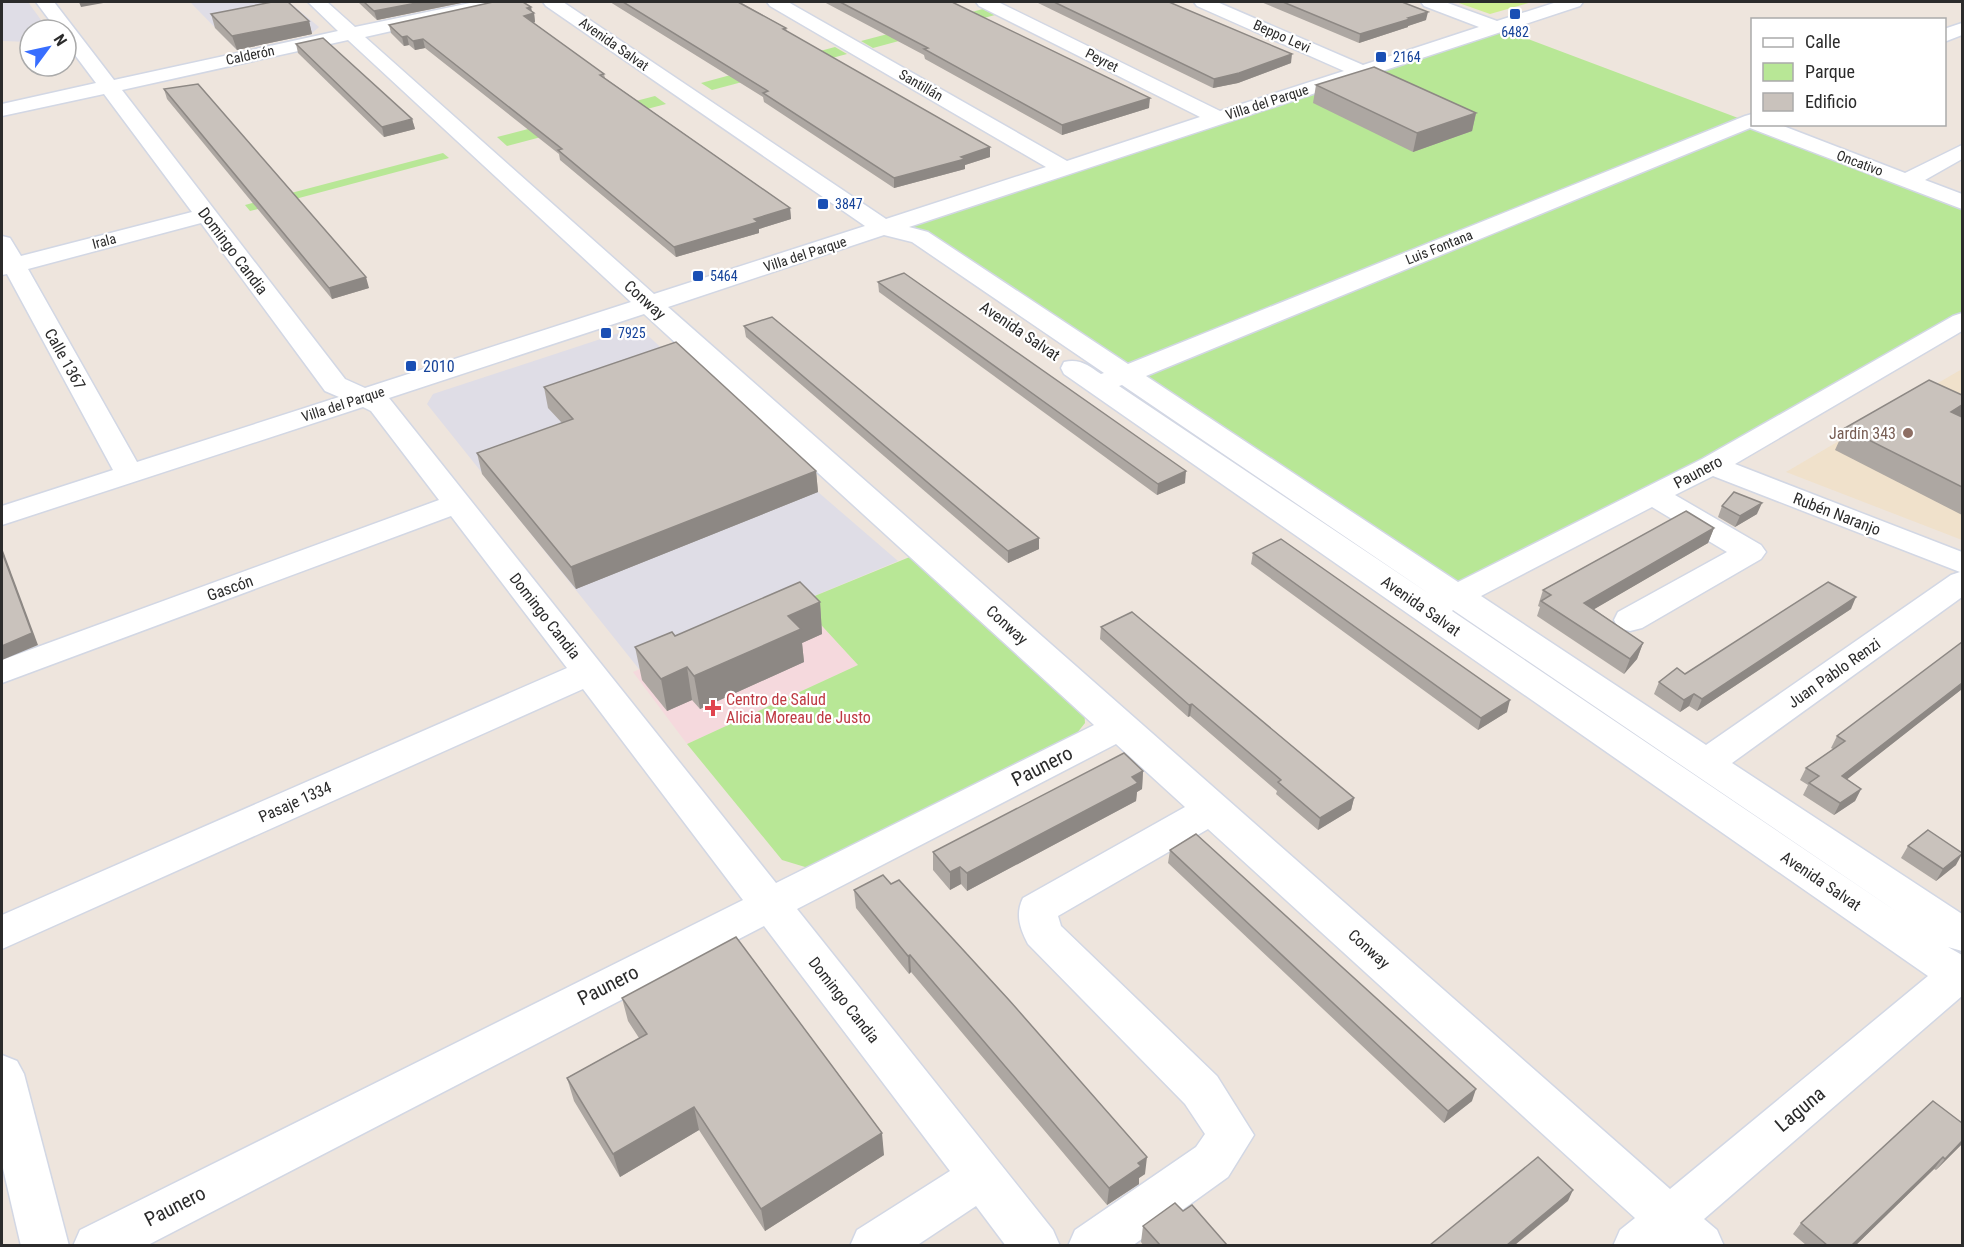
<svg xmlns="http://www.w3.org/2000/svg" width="1964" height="1247" viewBox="0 0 1964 1247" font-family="'Roboto Condensed',sans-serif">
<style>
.industrial{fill:#dfdde6}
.education{fill:#f0e1cb}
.medical{fill:#f5d9dd}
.green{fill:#b8e796}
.pitch{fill:#cfee92}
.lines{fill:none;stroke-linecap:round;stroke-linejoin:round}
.minor-casing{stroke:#d2d7e4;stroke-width:3}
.minor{fill:#fff;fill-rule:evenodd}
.wall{fill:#ada7a2}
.shaded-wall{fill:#8d8884}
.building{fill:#c9c2bc;stroke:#8d8884;stroke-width:1.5}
.transit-dot{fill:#1a4fb4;stroke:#fff;stroke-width:2}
.education-dot{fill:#8d6e63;stroke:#fff;stroke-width:2}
.health-dot{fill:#e0444e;stroke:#fff;stroke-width:2}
.labels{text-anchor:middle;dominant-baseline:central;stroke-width:4.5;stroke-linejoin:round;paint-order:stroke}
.far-transit-label{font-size:14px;fill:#164399;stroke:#fff;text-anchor:start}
.far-street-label{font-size:14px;fill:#2b2b2b;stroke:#fff}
.street-label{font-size:16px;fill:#2b2b2b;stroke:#fff}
.transit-label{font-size:16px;fill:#164399;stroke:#fff;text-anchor:start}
.education-label{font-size:16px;fill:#785e54;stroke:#fff;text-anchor:end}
.health-label{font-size:16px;fill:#be3a42;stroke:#fff;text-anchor:start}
.near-street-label{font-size:20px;fill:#2b2b2b;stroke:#fff}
</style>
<rect width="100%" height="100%" fill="#eee5dd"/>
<g class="industrial">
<path d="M2 2H28L41 20 48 24 52 30H30V42L2 41Z"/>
<path d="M190 2H289L319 27 311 34 237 50Z"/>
<path d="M643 331 818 492 898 561 639 669 427 404 433 394 622 332Z"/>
</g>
<path class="education" d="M1962 369V540L1786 472 1938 383Z"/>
<path class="medical" d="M800 602 858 665 687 744 633 672Z"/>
<g class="green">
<path d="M983 9 995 15 873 48 861 41Z"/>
<path d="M1496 27 1962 202V321L1712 465 1456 596 920 237 884 228Z"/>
<path d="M835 47 847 54 712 90 701 83Z"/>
<path d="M655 96 666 104 507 146 497 137Z"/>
<path d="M443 153 449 158 250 211 245 205Z"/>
<path d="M917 554 1084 708 1085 723 1073 738 815 870 782 860 687 744 858 665 800 602Z"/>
</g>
<path class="pitch" d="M1456 2H1532L1490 14Z"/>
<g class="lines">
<g class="minor-casing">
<g id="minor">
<path d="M36 2H54L114 80 338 31 308 2H327L355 27 475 2H507L504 6 498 7 365 37 654 294 865 226 546 6 543 2H563L886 219 1046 167 770 6 767 2H788L1067 161 1200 117 979 6 976 2H998L1220 111 1344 71 1197 6 1194 2H1217L1363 65 1479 27 1424 6 1421 2H1445L1497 21 1557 2H1583L1580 6 909 227 928 232 1128 364 1745 116 1752 114V124H1778L1905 173 1962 145V159L1925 180 1962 194V209L1750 128 1146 376 1458 582 1702 459 1953 316 1962 313V331L1735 464 1962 552V597L1732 763 1962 914V951L1948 947 1962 955V996L1704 1219 1717 1230 1724 1246H1613L1620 1230 1635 1218 1208 829 1058 916 1061 926 1217 1076 1254 1135 1228 1177 1132 1246H1068L1075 1230 1196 1147 1205 1134 1185 1104 1028 944C1020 929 1015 914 1023 898L1185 807 1116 744 797 909 1053 1230 1060 1246H1006L976 1206 916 1246H850L857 1230 950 1171 764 926 146 1246H73L80 1230 743 900 583 689 2 949V915L567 668 451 516 2 683V660L439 500 371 411 363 407 2 525V506L113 470 7 274 2 275V236L10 238 21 256 192 212 104 94 2 116V104L96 83 66 43V30H57ZM348 40 631 302 365 388 345 379 122 90ZM201 223 325 391 339 397 137 462 28 269ZM884 235 912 242 1104 373 1101 374C1089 366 1080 358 1064 362L1061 368 1064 374 1928 976 1670 1189 668 307ZM644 314 1094 725 776 883 389 398ZM1122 385 1431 595 1119 386ZM1713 476 1960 572 1951 575 1706 745 1481 596 1652 507 1727 552 1618 612 1614 620 1618 628 1630 631 1642 628 1761 559 1766 552 1761 545 1675 495ZM1453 610 1903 916 1452 611Z"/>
<path d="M1962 23V35L1944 42V29Z"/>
<path d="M2 1055 17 1061 24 1074 69 1246H21L2 1164Z"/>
</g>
</g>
<use href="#minor" class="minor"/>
</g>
<g class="wall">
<path d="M358 2H466L377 20Z"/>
<path d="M610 2H742V3L786 28 787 31 990 157 965 165V169L894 188 764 102 763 97Z"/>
<path d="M824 2H952L1149 108 1062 135 925 59 924 55Z"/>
<path d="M1036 2H1169L1291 63 1238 83 1213 88Z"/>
<path d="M1261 2H1402L1426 20 1408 26V27L1359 43Z"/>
<path d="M531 7 532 12 534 13 535 22 534 23 604 74 605 78 790 208 791 219 759 229V233L676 257 560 160 559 154 425 48 415 50 409 45 404 46 391 33 389 25Z"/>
<path d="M211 14 309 21 312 34 237 50 215 28Z"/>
<path d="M296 44 412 119 415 129 384 137 298 53Z"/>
<path d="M1316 85 1476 113 1472 131 1413 152 1313 103Z"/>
<path d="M164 89 369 288 332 299 167 99Z"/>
<path d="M878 282 1185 483 1157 495 879 292Z"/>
<path d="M744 326 1039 549 1008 563 746 337Z"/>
<path d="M544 387 816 471 818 492 576 589 482 474 477 453 562 423 548 408Z"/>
<path d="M1962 395V515L1835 450 1845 428Z"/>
<path d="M1722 506 1757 514 1735 527 1718 517Z"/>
<path d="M1714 528 1708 543 1594 609 1643 643 1637 659 1624 674 1537 616 1540 607 1538 606 1543 590Z"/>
<path d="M1253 553 1507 712 1478 730 1251 564Z"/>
<path d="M820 602 822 634 802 643 804 662 700 709 692 700 667 711 642 680 635 647 675 636Z"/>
<path d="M1851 609 1697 711 1689 706 1680 712 1654 694 1659 682 1685 674Z"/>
<path d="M1101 627 1354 798 1351 810 1318 830 1276 794 1277 791 1190 716 1188 717 1100 639Z"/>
<path d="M1962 689 1847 779 1861 789 1855 801 1834 815 1803 795 1808 785 1800 780 1806 768 1833 749 1831 748 1837 736Z"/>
<path d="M1143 771 1142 789 1137 792 1136 801 967 891 961 884 950 890 933 870V852Z"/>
<path d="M1908 846 1956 865 1936 881 1901 858Z"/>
<path d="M1170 850 1472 1101 1444 1123 1168 863Z"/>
<path d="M854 890 1145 1174 1139 1178V1184L1107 1205 911 972 909 974 856 908Z"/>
<path d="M622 998 884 1155 765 1231 699 1130 620 1177 574 1101 567 1078 639 1038 628 1021Z"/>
<path d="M1962 1144 1936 1170 1934 1169 1856 1245H1806L1793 1234 1801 1223Z"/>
<path d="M1183 1211 1227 1245H1143L1141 1242 1143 1226Z"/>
</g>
<g class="shaded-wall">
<path d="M79 2H109L81 7Z"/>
<path d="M422 2H466L377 20 374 11Z"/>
<path d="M531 7 532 14 534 13 535 22 526 24 524 16 527 8Z"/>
<path d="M1428 12 1426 20 1408 26V27L1359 43 1360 34Z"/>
<path d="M309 21 312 34 237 50 232 36Z"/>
<path d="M407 36 409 45 404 46 402 37Z"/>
<path d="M423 39 425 48 415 50 413 41Z"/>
<path d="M1292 54 1291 63 1238 83 1213 88 1214 79Z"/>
<path d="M1150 98 1149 108 1062 135V125Z"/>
<path d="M1476 113 1472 131 1413 152 1417 133Z"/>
<path d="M412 119 415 129 384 137 382 127Z"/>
<path d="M990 147V157L965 165V169L894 188V178Z"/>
<path d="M790 208 791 219 759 229V233L676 257 674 247 754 219Z"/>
<path d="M366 277 369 288 332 299 329 288Z"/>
<path d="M1962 405V418L1951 412Z"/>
<path d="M816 471 818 492 576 589 571 567Z"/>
<path d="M1186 471 1185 483 1157 495 1158 484Z"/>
<path d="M1762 503 1757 514 1735 527 1740 516Z"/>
<path d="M1714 528 1708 543 1579 618 1584 603Z"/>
<path d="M1039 538V549L1008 563V551Z"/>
<path d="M2 548 38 645 2 660Z"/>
<path d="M1856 597 1851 609 1697 711 1702 699Z"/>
<path d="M820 602 822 634 802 643 804 662 700 709 694 676 788 616Z"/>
<path d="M1643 643 1637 659 1624 674 1630 659Z"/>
<path d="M687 667 692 700 667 711 661 679Z"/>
<path d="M1962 683V689L1836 788 1842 776Z"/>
<path d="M1694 694 1689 706 1680 712 1684 700Z"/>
<path d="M1510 700 1507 712 1478 730 1481 718Z"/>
<path d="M1192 704 1190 716 1188 717 1189 705Z"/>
<path d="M1143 771 1142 789 1137 792 1136 801 967 891V873Z"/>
<path d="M1861 789 1855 801 1834 815 1840 803Z"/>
<path d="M1354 798 1351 810 1318 830 1320 818Z"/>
<path d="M1962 854 1956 865 1936 881 1943 869Z"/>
<path d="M960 867 961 884 950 890V872Z"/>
<path d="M910 955 911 972 909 974 908 956Z"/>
<path d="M1476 1089 1472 1101 1444 1123 1448 1111Z"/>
<path d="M694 1107 699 1130 620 1177 613 1154Z"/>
<path d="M882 1133 884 1155 765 1231 761 1209Z"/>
<path d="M1962 1141V1144L1936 1170 1945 1159Z"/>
<path d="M1147 1157 1145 1174 1139 1178V1184L1107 1205 1109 1188 1138 1163Z"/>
<path d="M1943 1157 1934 1169 1856 1245H1852Z"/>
<path d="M1573 1190 1568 1201 1515 1245H1507Z"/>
</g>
<g class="building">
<path d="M272 2H288L309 21 232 36 211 14Z"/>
<path d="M364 2H422L374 11Z"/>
<path d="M493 2H523L531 7 527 8 534 13 524 16 604 74 600 75 790 208 754 219 758 222 674 247 558 150 562 149 423 39 413 41 407 36 402 37 389 25Z"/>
<path d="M623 2H738L786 28 783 29 990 147 961 157 965 159 894 178 763 93 768 91Z"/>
<path d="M840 2H952L1150 98 1062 125 924 49 928 48Z"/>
<path d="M1054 2H1169L1292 54 1239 73 1214 79Z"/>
<path d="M1283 2H1402L1428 12 1408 18 1410 19 1360 34Z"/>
<path d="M323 38 412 119 382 127 296 44Z"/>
<path d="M1374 67 1476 113 1417 133 1316 85Z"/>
<path d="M198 84 366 277 329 288 164 89Z"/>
<path d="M904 273 1186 471 1158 484 878 282Z"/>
<path d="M772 317 1039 538 1008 551 744 326Z"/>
<path d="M676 342 816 471 571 567 477 453 573 419 544 387Z"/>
<path d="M1929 380 1962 395V405L1951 412 1962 417V487L1845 428Z"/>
<path d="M1734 492 1762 503 1740 516 1722 506Z"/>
<path d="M1686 511 1714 528 1584 603 1643 643 1630 659 1541 601 1551 595 1543 590Z"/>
<path d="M1281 539 1510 700 1481 718 1253 553Z"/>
<path d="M2 552 32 633 2 646Z"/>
<path d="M800 582 820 602 788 616 801 629 694 676 687 667 661 679 635 647 672 632 675 636Z"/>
<path d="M1828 582 1856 597 1702 699 1694 694 1684 700 1659 682 1677 668 1685 674Z"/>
<path d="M1132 612 1354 798 1320 818 1278 782 1281 780 1192 704 1189 705 1101 627Z"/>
<path d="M1962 642V683L1842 776 1861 789 1840 803 1809 783 1819 776 1806 768 1845 741 1837 736Z"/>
<path d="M1124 753 1143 771 1132 777 1138 783 967 873 960 867 950 872 933 852Z"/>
<path d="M1928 830 1962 853V854L1943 869 1908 846Z"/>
<path d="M1196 834 1476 1089 1448 1111 1170 850Z"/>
<path d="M883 875 891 884 899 880 1009 1000 1147 1157 1138 1163 1141 1166 1109 1188 910 955 908 956 854 890Z"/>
<path d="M736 937 882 1133 761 1209 694 1107 613 1154 567 1078 647 1034 622 998Z"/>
<path d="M1933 1101 1962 1123V1141L1945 1159 1943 1157 1852 1245H1827L1801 1223Z"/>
<path d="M1538 1157 1573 1190 1507 1245H1430Z"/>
<path d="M1175 1203 1183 1211 1192 1205 1227 1245H1160L1143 1226Z"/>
</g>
<g class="transit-dot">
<rect x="1509" y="8" width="12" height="12" rx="3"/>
<rect x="1375" y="51" width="12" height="12" rx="3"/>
<rect x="817" y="198" width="12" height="12" rx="3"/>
<rect x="692" y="270" width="12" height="12" rx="3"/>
<rect x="600" y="327" width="12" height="12" rx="3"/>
<rect x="405" y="360" width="12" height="12" rx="3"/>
</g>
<circle class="education-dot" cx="1908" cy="433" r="6"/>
<path class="health-dot" d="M710 699h6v6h6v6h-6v6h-6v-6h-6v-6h6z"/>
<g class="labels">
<g class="far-transit-label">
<text x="1515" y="32" text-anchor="middle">6482</text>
<text x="1393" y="57">2164</text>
<text x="835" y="204">3847</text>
<text x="710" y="276">5464</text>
<text x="618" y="333">7925</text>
</g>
<g class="far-street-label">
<text transform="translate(1282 36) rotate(24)">Beppo Levi</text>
<text transform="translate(614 44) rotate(35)">Avenida Salvat</text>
<text transform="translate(250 55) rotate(-12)">Calderón</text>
<text transform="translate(1102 60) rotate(27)">Peyret</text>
<text transform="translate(921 85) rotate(30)">Santillán</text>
<text transform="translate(1267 102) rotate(-18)">Villa del Parque</text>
<text transform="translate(1860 163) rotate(21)">Oncativo</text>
<text transform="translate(104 241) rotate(-15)">Irala</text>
<text transform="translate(1439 247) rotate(-22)">Luis Fontana</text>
<text transform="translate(805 254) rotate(-18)">Villa del Parque</text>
<text transform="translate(343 404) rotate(-18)">Villa del Parque</text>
</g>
<g class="street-label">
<text transform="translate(233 251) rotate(53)">Domingo Candia</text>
<text transform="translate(645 300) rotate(42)">Conway</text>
<text transform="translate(1020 331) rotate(34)">Avenida Salvat</text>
<text transform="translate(65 359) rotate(61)">Calle 1367</text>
<text transform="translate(1698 472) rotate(-28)">Paunero</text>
<text transform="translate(1837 514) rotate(21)">Rubén Naranjo</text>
<text transform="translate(230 588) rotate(-20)">Gascón</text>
<text transform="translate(1421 606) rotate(35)">Avenida Salvat</text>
<text transform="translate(545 616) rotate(52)">Domingo Candia</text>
<text transform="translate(1007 625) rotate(42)">Conway</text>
<text transform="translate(1834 673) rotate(-35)">Juan Pablo Renzi</text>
<text transform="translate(295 802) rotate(-24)">Pasaje 1334</text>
<text transform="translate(1821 881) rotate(34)">Avenida Salvat</text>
<text transform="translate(1369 949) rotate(42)">Conway</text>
<text transform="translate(844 1000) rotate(52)">Domingo Candia</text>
</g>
<g class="transit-label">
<text x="423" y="366">2010</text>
</g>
<g class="education-label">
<text x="1896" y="433">Jardín 343</text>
</g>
<g class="health-label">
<text x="726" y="699">Centro de Salud<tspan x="726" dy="18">Alicia Moreau de Justo</tspan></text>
</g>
<g class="near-street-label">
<text transform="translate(1042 766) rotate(-27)">Paunero</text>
<text transform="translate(608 985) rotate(-27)">Paunero</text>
<text transform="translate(1800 1109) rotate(-40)">Laguna</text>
<text transform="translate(175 1206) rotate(-27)">Paunero</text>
</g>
</g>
<rect width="1964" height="1247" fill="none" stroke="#2b2b2b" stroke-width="6"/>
<rect x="1751" y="18" width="195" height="108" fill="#ffffff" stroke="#aaaaaa" stroke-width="1.5"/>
<rect x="1763" y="38" width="30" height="9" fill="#ffffff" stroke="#aaaaaa" stroke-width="1.5"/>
<text x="1805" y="48" font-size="18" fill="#2b2b2b">Calle</text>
<rect x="1763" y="63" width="30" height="18" fill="#b8e796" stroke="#aaaaaa" stroke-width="1.5"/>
<text x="1805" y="78" font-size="18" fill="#2b2b2b">Parque</text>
<rect x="1763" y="93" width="30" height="18" fill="#c9c2bc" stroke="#aaaaaa" stroke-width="1.5"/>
<text x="1805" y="108" font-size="18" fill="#2b2b2b">Edificio</text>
<g transform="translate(48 48) rotate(57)"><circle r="28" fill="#ffffff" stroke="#aaaaaa" stroke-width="1.5"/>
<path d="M0-4.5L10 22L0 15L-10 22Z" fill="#386eff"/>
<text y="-9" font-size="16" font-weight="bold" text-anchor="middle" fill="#2b2b2b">N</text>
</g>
</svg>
